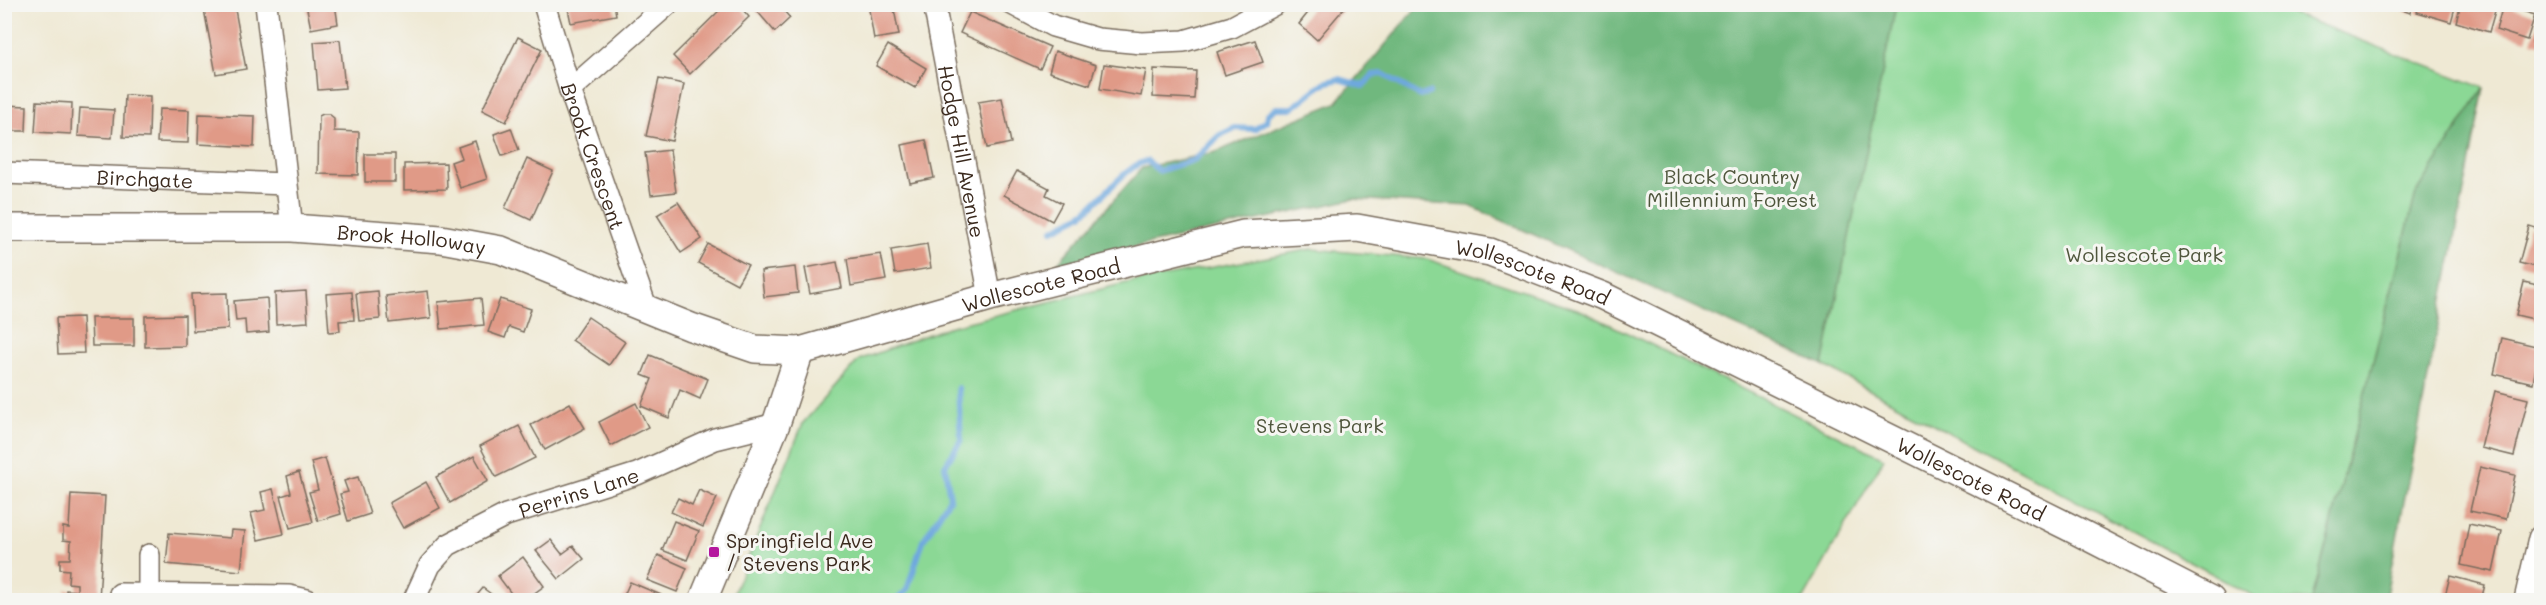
<svg xmlns="http://www.w3.org/2000/svg" width="2546" height="605" viewBox="0 0 2546 605" font-family="Mali,sans-serif">
<style>
.green{fill:#8bd895;stroke:#63815a;stroke-width:1.5}
.forest{fill:#70b87e;stroke:#56714e;stroke-width:1.5}
.lines{fill:none;stroke-linecap:round;stroke-linejoin:round}
.stream{stroke:#6ea8de;stroke-width:6}
.building{fill:#e09a87}
.minor-casing{stroke:#7a6d5e;stroke-width:24}
.tertiary-casing{stroke:#7a6d5e;stroke-width:30}
.minor{stroke:#fff;stroke-width:21}
.tertiary{stroke:#fff;stroke-width:27}
.poi-dot{fill:#b5179e;stroke:#f6f6f2;stroke-width:2}
.labels{text-anchor:middle;dominant-baseline:central;stroke-width:6;stroke-linejoin:round;paint-order:stroke}
.street-label{font-size:20px;fill:#3b2a1e;stroke:#f6f6f2}
.park-label{font-size:20px;fill:#4f563c;stroke:#f6f6f2}
.poi-label{font-size:20px;fill:#3b2a1e;stroke:#f6f6f2;text-anchor:start}
</style>
<rect width="100%" height="100%" fill="#f6f6f2"/>
<filter id="ink" filterUnits="userSpaceOnUse"><feTurbulence type="fractalNoise" baseFrequency=".0167" numOctaves="2"/><feDisplacementMap in="SourceGraphic" scale="12" xChannelSelector="R" yChannelSelector="G"/><feConvolveMatrix kernelMatrix="1 2 1 2 8 2 1 2 1" color-interpolation-filters="sRGB"/></filter>
<filter id="wash" filterUnits="userSpaceOnUse"><feTurbulence type="fractalNoise" baseFrequency=".008" numOctaves="4" result="noise"/><feDisplacementMap in="SourceGraphic" scale="24" xChannelSelector="R" yChannelSelector="G"/><feGaussianBlur stdDeviation="1.35" result="paint"/><feColorMatrix in="noise" values="0 0 0 0 0 0 0 0 0 0 0 0 0 0 0 0 0 1.4 0 .05"/><feComposite in="paint" operator="in"/></filter>
<g filter="url(#wash)">
<rect width="100%" height="100%" fill="#efe9d4"/>
<g class="green">
<path d="M1896 5H2270L2484 88 2416 194 2312 600H2261L1823 365Z"/>
<path d="M1312 249 1427 259 1580 310 1884 458 1803 600H731L803 423 859 360 948 327 1126 283Z"/>
</g>
<g class="forest">
<path d="M1419 5H1896L1823 365 1470 206 1353 199 1057 264 1142 168 1216 152 1336 103Z"/>
<path d="M2484 88 2385 600H2312L2416 194Z"/>
</g>
<g class="lines">
<g class="stream">
<path d="M1053 230C1063 224 1076 219 1086 211 1101 199 1130 163 1147 161L1159 171 1194 160 1220 135 1235 128 1255 129 1267 121 1268 114 1276 108H1292L1324 83 1339 79 1363 86 1373 75 1383 74 1420 96 1429 93"/>
<path d="M897 600 907 590 923 541 950 498 945 466 961 440 958 388"/>
</g>
</g>
<g id="blocks">
<g class="building">
<path d="M203 4H234L246 69 216 74Z"/>
<path d="M306 4H335L338 24 311 29Z"/>
<path d="M567 4H614L616 15 571 23Z"/>
<path d="M726 4H738L749 17 690 74 673 56Z"/>
<path d="M751 4H778L790 18 775 32Z"/>
<path d="M868 4H893L899 35 874 39Z"/>
<path d="M1315 4 1346 6 1317 40 1299 24Z"/>
<path d="M2356 4H2372L2370 10Z"/>
<path d="M2387 4H2413L2410 13Z"/>
<path d="M2419 4H2456L2451 22 2417 12Z"/>
<path d="M2461 4H2497L2489 32 2456 22Z"/>
<path d="M2503 5 2535 15 2527 40 2496 30Z"/>
<path d="M970 12 1050 47 1040 69 960 33Z"/>
<path d="M2541 13H2542V45L2532 42Z"/>
<path d="M518 37 542 49 506 122 482 110Z"/>
<path d="M340 40 345 88 318 90 314 42Z"/>
<path d="M1255 40 1263 62 1225 75 1217 52Z"/>
<path d="M888 45 926 68 915 88 876 66Z"/>
<path d="M1055 51 1096 65 1090 85 1049 72Z"/>
<path d="M1104 64 1146 70 1141 96 1100 89Z"/>
<path d="M1154 69 1196 71 1194 99 1153 97Z"/>
<path d="M659 79 684 84 672 141 646 136Z"/>
<path d="M125 95 150 96 149 138 123 137Z"/>
<path d="M1002 98 1011 143 987 148 978 102Z"/>
<path d="M37 101 72 103 71 134 35 132Z"/>
<path d="M4 105 27 106 26 131H4Z"/>
<path d="M80 108 114 110 112 138 78 136Z"/>
<path d="M159 109 189 110 188 143 157 142Z"/>
<path d="M199 114 255 116 254 147 198 144Z"/>
<path d="M323 114H329L334 118V131L359 132 358 175 318 174 319 116Z"/>
<path d="M511 128 519 150 502 156 494 134Z"/>
<path d="M926 140 934 178 910 183 902 145Z"/>
<path d="M475 141 487 179 460 188 451 162 462 158 458 147Z"/>
<path d="M670 150 676 192 651 195 645 153Z"/>
<rect x="365" y="154" width="30" height="28"/>
<path d="M527 159 553 171 531 220 505 208Z"/>
<path d="M446 163 447 189 404 190V164Z"/>
<path d="M1017 171 1049 188 1046 195 1062 203 1052 221 1004 195Z"/>
<path d="M2541 197H2542V212L2537 211Z"/>
<path d="M678 202 702 239 681 253 657 215Z"/>
<path d="M2529 226 2542 230V269L2519 263Z"/>
<path d="M708 244 748 265 737 284 698 263Z"/>
<path d="M927 244 931 268 895 274 891 250Z"/>
<path d="M881 254 886 280 851 286 847 259Z"/>
<path d="M837 262 842 288 810 294 805 268Z"/>
<path d="M795 267 798 293 764 297 761 271Z"/>
<path d="M2524 282 2542 286V321L2516 315Z"/>
<path d="M306 291 308 322 276 324 275 293Z"/>
<path d="M378 291 380 319 359 321 356 293Z"/>
<path d="M428 291 431 318 389 323 386 296Z"/>
<path d="M352 292 354 320 339 321 340 331 329 332 326 294Z"/>
<path d="M227 293 228 329 193 331 191 294Z"/>
<path d="M267 298 269 332 246 334 245 320 236 321 234 301Z"/>
<path d="M481 298 484 325 441 329 438 302Z"/>
<path d="M500 299 531 309 523 332 509 327 505 338 488 332Z"/>
<path d="M185 315V346L145 347V316Z"/>
<path d="M82 317 84 353 58 354 56 318Z"/>
<path d="M588 317 625 342 609 365 572 340Z"/>
<path d="M91 318H134V346H92Z"/>
<path d="M4 326H7L8 354H4Z"/>
<path d="M2502 338 2540 347 2533 383 2494 374Z"/>
<path d="M650 355 708 379 700 399 680 390 669 418 641 406 652 379 642 375Z"/>
<path d="M2495 391 2528 399 2514 456 2481 448Z"/>
<path d="M570 403 585 428 545 450 531 425Z"/>
<path d="M636 403 648 427 611 446 599 422Z"/>
<path d="M519 426 535 458 496 477 480 446Z"/>
<path d="M474 456 488 481 450 503 436 477Z"/>
<path d="M325 458 341 514 318 521 309 492 318 490 311 462Z"/>
<path d="M2480 467 2515 475 2506 519 2470 511Z"/>
<path d="M299 472 313 522 290 528 281 496 291 493 287 476Z"/>
<path d="M358 477 370 514 348 521 340 494 348 492 344 481Z"/>
<path d="M426 482 440 508 403 528 389 503Z"/>
<path d="M273 489 284 534 258 540 251 513 265 510 261 492Z"/>
<path d="M699 490 717 498 703 527 671 512 678 498 692 505Z"/>
<path d="M71 494 105 496 99 600H66V590L77 591V584L68 583 69 570 60 569V559H70L71 541 63 540V527L69 528Z"/>
<path d="M674 521 699 531 687 560 662 550Z"/>
<path d="M2469 524 2502 531 2493 572 2461 565Z"/>
<path d="M231 530 245 531 241 571 166 564 169 533 230 538Z"/>
<path d="M551 540 562 554 573 546 584 559 559 579 536 551Z"/>
<path d="M658 555 687 568 677 592 647 580Z"/>
<path d="M523 557 544 586 525 600H516L498 576Z"/>
<path d="M2450 576 2485 585 2481 600H2444Z"/>
<path d="M630 582 661 595 659 600H622Z"/>
<path d="M483 588 499 600H473Z"/>
</g>
</g>
</g>
<g filter="url(#ink)">
<use href="#blocks" fill-opacity="0" stroke="#7a6d5e" stroke-width="1.5"/>
<g class="lines">
<g class="minor-casing">
<g id="minor">
<path d="M266 4 292 228"/>
<path id="s1" d="M544 4 570 90 646 307"/>
<path id="s2" d="M934 4 990 297"/>
<path d="M1012 4 1053 26 1098 39 1142 43 1184 41 1232 27 1275 4"/>
<path d="M570 90 668 4"/>
<path id="s3" d="M4 173 286 184"/>
<path d="M149 555V594"/>
<path d="M120 594 289 596 307 600"/>
<path id="s4" d="M414 600 430 565 448 545 506 515 637 474 715 439 776 424"/>
</g>
</g>
<g class="tertiary-casing">
<g id="tertiary">
<path id="s5" d="M4 228H292L441 239 501 250 691 327 755 349 800 351 990 297 1243 234 1357 228 1490 252 1603 296 2067 526 2211 600"/>
<path d="M703 600 776 424 800 351"/>
<path d="M2528 600 2542 539"/>
</g>
</g>
<use href="#minor" class="minor"/>
<use href="#tertiary" class="tertiary"/>
</g>
</g>
<rect class="poi-dot" x="708" y="546" width="12" height="12" rx="3"/>
<g class="labels">
<g class="street-label">
<text stroke="none"><textPath href="#s2" startOffset="150">Hodge Hill Avenue</textPath></text>
<text stroke="none"><textPath href="#s1" startOffset="160">Brook Crescent</textPath></text>
<text stroke="none"><textPath href="#s3" startOffset="141">Birchgate</textPath></text>
<text stroke="none"><textPath href="#s5" startOffset="408">Brook Holloway</textPath></text>
<text stroke="none"><textPath href="#s5" startOffset="1570">Wollescote Road</textPath></text>
<text stroke="none"><textPath href="#s5" startOffset="1066">Wollescote Road</textPath></text>
<text stroke="none"><textPath href="#s5" startOffset="2056">Wollescote Road</textPath></text>
<text stroke="none"><textPath href="#s4" startOffset="207">Perrins Lane</textPath></text>
</g>
<g class="park-label">
<text x="1732" y="176">Black Country<tspan x="1732" dy="23">Millennium Forest</tspan></text>
<text x="2144" y="254">Wollescote Park</text>
<text x="1320" y="425">Stevens Park</text>
</g>
<g class="poi-label">
<text x="726" y="540">Springfield Ave<tspan x="726" dy="23">/ Stevens Park</tspan></text>
</g>
</g>
<rect width="2546" height="605" fill="none" stroke="#f6f6f2" stroke-width="24"/>
</svg>
